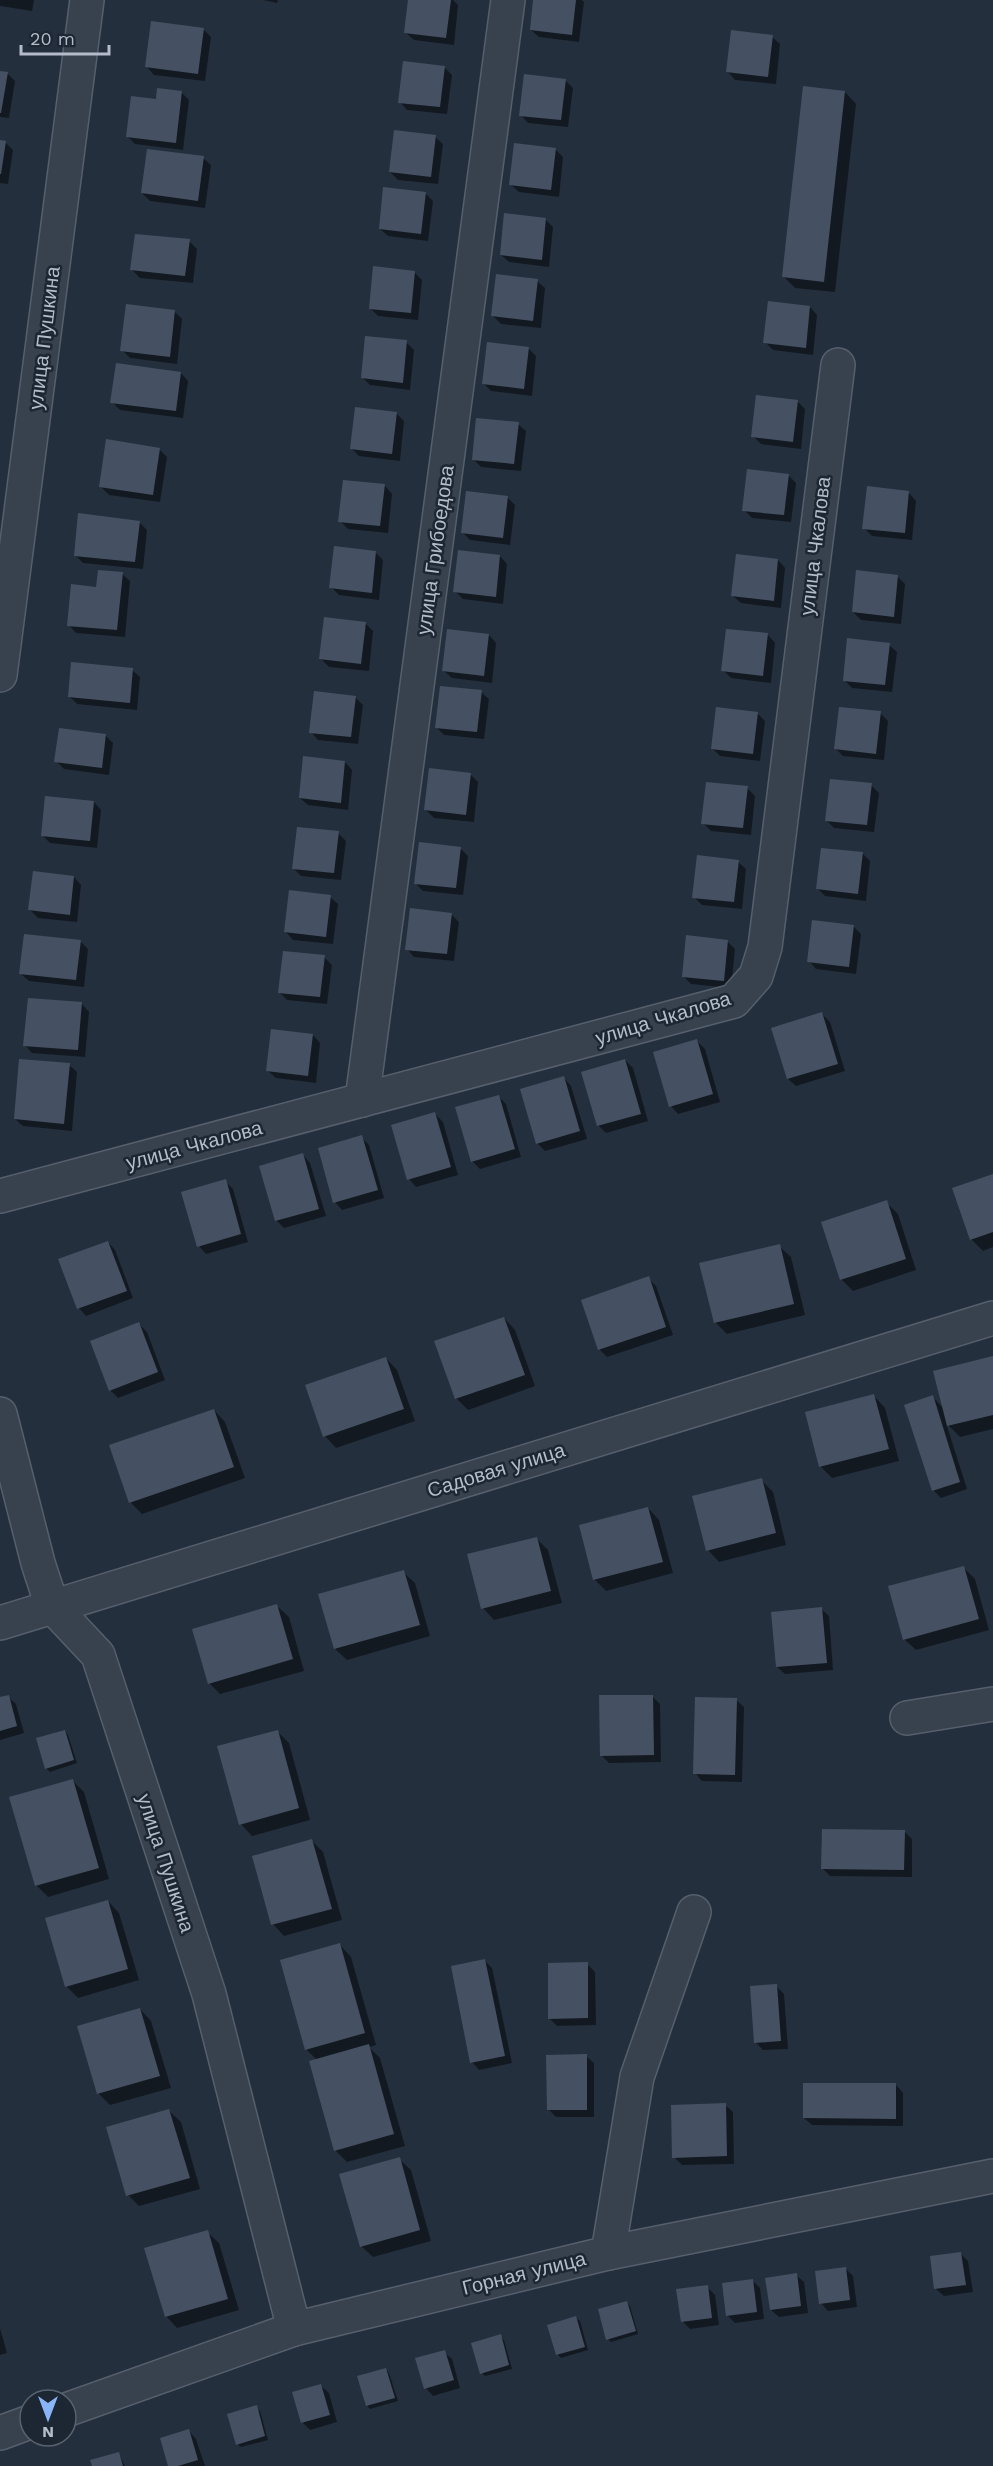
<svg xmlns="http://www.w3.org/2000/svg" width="993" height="2466" viewBox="0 0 993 2466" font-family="'Work Sans',sans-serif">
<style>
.shadow{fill:#0007}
.building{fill:#455162}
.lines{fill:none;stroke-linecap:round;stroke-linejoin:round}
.minor-casing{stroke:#565f6c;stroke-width:36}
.minor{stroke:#38414e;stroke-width:33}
.labels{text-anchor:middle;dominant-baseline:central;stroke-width:5;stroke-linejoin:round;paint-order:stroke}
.street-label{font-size:20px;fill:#b4bcc9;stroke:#1d2633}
</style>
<rect width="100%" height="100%" fill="#242f3e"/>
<g class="shadow">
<path d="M0 0H34L32 11 0 6Z"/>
<path d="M263 0H278L277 3Z"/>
<path d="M409 0H453L458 5 454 45 414 40 406 33Z"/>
<path d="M535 0H582L584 2 579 42 539 37 531 30Z"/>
<path d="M203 29 211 37 205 81 154 75 147 67Z"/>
<path d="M772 37 780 44 776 84 735 80 728 72Z"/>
<path d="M444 67 452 75 447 114 407 110 400 102Z"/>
<path d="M0 72 7 73 15 81 9 118 0 117Z"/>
<path d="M565 80 573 88 568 127 528 123 521 115Z"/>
<path d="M181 92 189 100 183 150 135 144 128 137 157 101Z"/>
<path d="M845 92 856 104 835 292 795 288 783 276Z"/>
<path d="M435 137 443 144 438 184 398 180 390 172Z"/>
<path d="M0 142H5L13 150 8 184 0 183Z"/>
<path d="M555 149 563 157 559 197 519 192 511 185Z"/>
<path d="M203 158 211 165 205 208 150 201 142 193Z"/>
<path d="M425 193 433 201 428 241 388 236 380 229Z"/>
<path d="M545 219 553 227 549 267 509 262 501 255Z"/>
<path d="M189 241 197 249 193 283 140 278 132 270Z"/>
<path d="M415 273 422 280 418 320 378 316 370 308Z"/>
<path d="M537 281 545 288 541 328 501 324 493 316Z"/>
<path d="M810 307 817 315 813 355 773 350 765 342Z"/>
<path d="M174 311 182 319 177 364 130 358 122 350Z"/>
<path d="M406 342 414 350 410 390 370 385 362 377Z"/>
<path d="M528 348 536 356 532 396 491 391 484 384Z"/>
<path d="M181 373 188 381 183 418 120 410 112 402Z"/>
<path d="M797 401 805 409 801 449 761 444 753 436Z"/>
<path d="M396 413 404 421 400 461 359 456 352 449Z"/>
<path d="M518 424 526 431 521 471 481 467 473 459Z"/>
<path d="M159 449 167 457 160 502 109 495 101 487Z"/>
<path d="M788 475 796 483 791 522 752 518 744 510Z"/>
<path d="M385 486 392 494 388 533 348 529 340 521Z"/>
<path d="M909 493 916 501 912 540 872 536 864 528Z"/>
<path d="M507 497 515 505 510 545 470 540 462 532Z"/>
<path d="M139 522 147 530 143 569 83 563 75 555Z"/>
<path d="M375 552 383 560 379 600 339 595 331 587Z"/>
<path d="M500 556 507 564 503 604 463 599 455 591Z"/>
<path d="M778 560 785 568 781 608 741 603 733 596Z"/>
<path d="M122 574 130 581 125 637 76 633 69 625 97 589Z"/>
<path d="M898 577 905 584 901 624 861 620 853 612Z"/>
<path d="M366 624 373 631 369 671 329 667 321 659Z"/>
<path d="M489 635 496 643 492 683 452 678 444 671Z"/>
<path d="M768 635 775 643 771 683 731 678 723 670Z"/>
<path d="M889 645 897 652 892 692 852 688 844 680Z"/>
<path d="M132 670 140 677 137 710 77 704 69 696Z"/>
<path d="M481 692 489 699 484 739 444 735 436 727Z"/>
<path d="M355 697 363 705 358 744 318 740 311 732Z"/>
<path d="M757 713 765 721 760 761 720 756 713 749Z"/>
<path d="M880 713 888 721 884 760 843 756 835 748Z"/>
<path d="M105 735 113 743 109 775 64 769 56 761Z"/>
<path d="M345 762 352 770 348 810 308 805 300 798Z"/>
<path d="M471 775 478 782 474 822 434 818 426 810Z"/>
<path d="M871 785 879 793 874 832 834 828 826 820Z"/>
<path d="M747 788 755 796 751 835 711 831 703 823Z"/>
<path d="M94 802 101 810 97 848 50 843 42 835Z"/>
<path d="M338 833 346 841 341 880 301 876 293 868Z"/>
<path d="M460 848 468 856 463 895 423 891 415 883Z"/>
<path d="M862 853 870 861 866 901 825 896 818 889Z"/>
<path d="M738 862 746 869 742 909 702 905 694 897Z"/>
<path d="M74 877 81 885 77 922 38 918 30 910Z"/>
<path d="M330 897 338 904 333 944 293 940 286 932Z"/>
<path d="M451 914 459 922 454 961 414 957 407 949Z"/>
<path d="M853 926 861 934 856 974 816 969 809 961Z"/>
<path d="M727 941 735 949 731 988 691 984 683 976Z"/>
<path d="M81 942 88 949 84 987 29 981 21 974Z"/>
<path d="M324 957 332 965 327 1004 287 1000 279 992Z"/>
<path d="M82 1004 89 1012 85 1057 32 1053 25 1045Z"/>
<path d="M822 1014 830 1022 845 1071 796 1086 788 1079Z"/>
<path d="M313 1035 320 1043 316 1083 276 1078 268 1071Z"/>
<path d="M697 1041 705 1049 720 1102 678 1114 671 1106Z"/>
<path d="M625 1060 633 1068 648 1121 606 1133 599 1126 583 1073Z"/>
<path d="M69 1065 77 1072 72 1131 23 1126 15 1119Z"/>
<path d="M564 1078 571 1086 587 1139 545 1151 537 1143Z"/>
<path d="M498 1096 506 1104 521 1157 480 1169 472 1161Z"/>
<path d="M435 1114 443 1122 458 1175 416 1187 409 1179Z"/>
<path d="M361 1137 369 1145 384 1198 342 1210 335 1202Z"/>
<path d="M303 1155 310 1163 326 1216 284 1228 276 1220Z"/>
<path d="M993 1175V1247L983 1251 971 1239Z"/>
<path d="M225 1181 233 1189 248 1242 206 1254 199 1246Z"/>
<path d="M886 1202 898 1214 916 1270 853 1291 841 1279Z"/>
<path d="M108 1242 115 1250 133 1298 86 1316 79 1308 60 1260Z"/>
<path d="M779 1246 791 1257 805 1315 727 1334 715 1322Z"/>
<path d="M648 1278 656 1286 673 1335 607 1357 600 1350 583 1301Z"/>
<path d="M504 1318 515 1330 535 1386 468 1410 456 1398Z"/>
<path d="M139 1324 147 1332 165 1380 118 1398 110 1390Z"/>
<path d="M386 1358 397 1370 415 1421 336 1448 325 1436Z"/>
<path d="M993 1358V1429L960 1437 946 1423 967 1489 941 1498 933 1490V1397L944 1409Z"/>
<path d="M874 1396 885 1408 899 1461 832 1478 820 1466Z"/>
<path d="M214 1410 225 1422 245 1478 142 1514 130 1502Z"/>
<path d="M761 1480 773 1492 786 1545 719 1562 708 1550Z"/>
<path d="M648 1508 659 1520 673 1573 606 1591 594 1579Z"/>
<path d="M536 1538 548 1550 562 1603 494 1620 483 1608Z"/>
<path d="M963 1567 975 1579 989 1630 916 1650 904 1639Z"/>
<path d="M403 1572 415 1583 430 1636 347 1660 335 1649Z"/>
<path d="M277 1606 289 1617 304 1671 220 1694 209 1683Z"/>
<path d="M821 1609 829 1616 833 1670 785 1674 777 1667Z"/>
<path d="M652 1696 660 1704 661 1762 609 1763 601 1755Z"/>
<path d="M8 1697 16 1704 24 1733 0 1740V1699Z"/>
<path d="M736 1700 744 1707 742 1782 702 1781 695 1773Z"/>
<path d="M65 1731 68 1735 77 1763 50 1772 46 1768Z"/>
<path d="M277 1731 289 1743 310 1820 252 1836 241 1824Z"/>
<path d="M72 1780 84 1792 109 1879 48 1897 37 1886 11 1798Z"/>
<path d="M905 1832 912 1839V1877L830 1876 822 1868Z"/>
<path d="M312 1841 323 1852 342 1920 284 1936 273 1924Z"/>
<path d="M108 1901 119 1913 139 1980 78 1998 66 1986Z"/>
<path d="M340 1945 351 1957 376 2045 369 2047 380 2058 405 2146 347 2162 335 2150 317 2060 306 2049Z"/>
<path d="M485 1961 492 1968 512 2063 479 2070 472 2062Z"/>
<path d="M587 1964 595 1972 596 2025 557 2026 549 2018Z"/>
<path d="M776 1986 784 1994 788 2049 763 2050 755 2042Z"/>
<path d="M140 2009 151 2021 171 2088 110 2105 98 2093Z"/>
<path d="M586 2056 594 2063V2117H556L548 2109Z"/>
<path d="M896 2085 903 2093V2126L812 2125 804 2118Z"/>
<path d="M725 2105 733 2112 734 2164 682 2165 674 2157Z"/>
<path d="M169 2111 181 2122 200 2189 139 2206 128 2195Z"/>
<path d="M399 2159 411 2170 431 2241 373 2257 361 2246Z"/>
<path d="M207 2232 219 2243 239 2310 177 2328 166 2316Z"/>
<path d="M961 2254 968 2261 973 2292 944 2296 936 2289Z"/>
<path d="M845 2268 853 2276 857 2307 828 2311 821 2303Z"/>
<path d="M796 2275 804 2282 808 2313 779 2317 771 2310Z"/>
<path d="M753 2281 760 2288 764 2319 735 2323 727 2315Z"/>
<path d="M707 2287 715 2295 719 2325 690 2329 682 2321Z"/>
<path d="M626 2302 630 2306 638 2334 611 2342 608 2339Z"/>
<path d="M576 2318 580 2321 588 2350 561 2358 557 2354Z"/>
<path d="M0 2328 7 2353 0 2355Z"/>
<path d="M500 2336 504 2340 512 2369 485 2376 482 2373Z"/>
<path d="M444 2352 452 2359 460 2388 433 2396 426 2388Z"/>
<path d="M386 2369 389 2373 398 2401 370 2409 367 2406Z"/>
<path d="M321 2386 329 2393 337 2422 310 2430 302 2422Z"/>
<path d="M256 2407 260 2411 268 2440 241 2447 237 2444Z"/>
<path d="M189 2431 196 2439 205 2466H170Z"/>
<path d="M119 2454 125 2466H93Z"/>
</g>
<g class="building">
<path d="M408 0H451L446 38 404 33Z"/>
<path d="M533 0H576L572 35 530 30Z"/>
<path d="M151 21 204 28 198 74 145 67Z"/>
<path d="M731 30 773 35 768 77 726 72Z"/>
<path d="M403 61 445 66 440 107 398 103Z"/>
<path d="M0 71 8 72 1 113H0Z"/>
<path d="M524 74 566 79 561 120 519 116Z"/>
<path d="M803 86 845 91 824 282 782 277Z"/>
<path d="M157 88 182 91 176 143 126 137 131 96 156 99Z"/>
<path d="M394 130 436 135 431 177 389 172Z"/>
<path d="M0 140 6 141 1 174H0Z"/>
<path d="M514 143 556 148 551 190 509 185Z"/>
<path d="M147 149 204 156 198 201 141 193Z"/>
<path d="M383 187 426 192 421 234 379 229Z"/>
<path d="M504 213 546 218 542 260 500 255Z"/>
<path d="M135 234 190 239 185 276 130 270Z"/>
<path d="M373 266 415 271 411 313 369 309Z"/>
<path d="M496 274 538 279 533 321 491 316Z"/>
<path d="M768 301 810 306 806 348 763 343Z"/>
<path d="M126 304 175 310 170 357 120 351Z"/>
<path d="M365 336 407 340 403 383 361 378Z"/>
<path d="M487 342 529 347 524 389 482 384Z"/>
<path d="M116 363 181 372 176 411 110 403Z"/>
<path d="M756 395 798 400 793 442 751 437Z"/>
<path d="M355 407 397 412 392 454 350 449Z"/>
<path d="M476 418 519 422 514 464 472 460Z"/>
<path d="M106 439 160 448 153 495 99 487Z"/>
<path d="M747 469 789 474 784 515 742 511Z"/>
<path d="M343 480 385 484 380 526 338 522Z"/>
<path d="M867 486 909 491 905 533 862 529Z"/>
<path d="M466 491 508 496 503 538 461 533Z"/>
<path d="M78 513 140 521 135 562 74 556Z"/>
<path d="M334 546 376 551 372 593 329 588Z"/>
<path d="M458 550 500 555 496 597 453 592Z"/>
<path d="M736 554 778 559 774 601 731 596Z"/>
<path d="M98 570 123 572 117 630 67 626 71 584 96 587Z"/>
<path d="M856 570 898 575 894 617 852 612Z"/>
<path d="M324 617 366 622 361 664 319 659Z"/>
<path d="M447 629 489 634 484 676 442 671Z"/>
<path d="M726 629 768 633 763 676 721 671Z"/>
<path d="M847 638 890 643 885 685 843 681Z"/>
<path d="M71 662 133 668 130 703 68 697Z"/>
<path d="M440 686 482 690 477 732 435 728Z"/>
<path d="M314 691 356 696 351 737 309 733Z"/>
<path d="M716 707 758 712 753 754 711 749Z"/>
<path d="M839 707 881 711 876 754 834 749Z"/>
<path d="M59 728 106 734 102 768 54 762Z"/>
<path d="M303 756 345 761 341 803 299 798Z"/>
<path d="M429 768 471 773 466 815 424 810Z"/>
<path d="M830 779 872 783 867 825 825 821Z"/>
<path d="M706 782 748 786 743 828 701 824Z"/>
<path d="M45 796 94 801 90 841 41 836Z"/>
<path d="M297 827 339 831 334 873 292 869Z"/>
<path d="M419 842 461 847 456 888 414 884Z"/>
<path d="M821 848 863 852 858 894 816 889Z"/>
<path d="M697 855 739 860 734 902 692 898Z"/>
<path d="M33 871 74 876 70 915 28 910Z"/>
<path d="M289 890 331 895 326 937 284 932Z"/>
<path d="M410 908 452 913 447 954 405 950Z"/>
<path d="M812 920 854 925 849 967 807 962Z"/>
<path d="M24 934 81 940 76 980 19 974Z"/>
<path d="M686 935 728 940 724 981 682 977Z"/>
<path d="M283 951 325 955 320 997 278 993Z"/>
<path d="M28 998 82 1002 78 1050 23 1046Z"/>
<path d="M822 1012 838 1064 787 1079 771 1028Z"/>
<path d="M271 1029 313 1034 308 1076 266 1071Z"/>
<path d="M697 1039 713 1094 669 1107 653 1052Z"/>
<path d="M19 1059 70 1063 64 1124 14 1119Z"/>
<path d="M625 1059 641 1114 597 1126 581 1072Z"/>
<path d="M564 1076 580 1131 536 1144 520 1089Z"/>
<path d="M499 1095 515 1149 471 1162 455 1107Z"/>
<path d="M435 1112 451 1167 407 1180 391 1125Z"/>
<path d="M362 1135 378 1190 333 1203 318 1148Z"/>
<path d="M303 1153 319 1209 275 1221 259 1166Z"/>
<path d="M993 1174V1232L970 1240 952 1188Z"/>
<path d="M226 1179 241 1234 197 1247 181 1192Z"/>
<path d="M887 1200 906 1259 840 1280 821 1222Z"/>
<path d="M108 1241 127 1291 77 1309 58 1259Z"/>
<path d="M780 1244 794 1304 714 1323 699 1263Z"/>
<path d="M649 1276 666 1327 598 1350 581 1300Z"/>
<path d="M504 1317 525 1375 455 1399 434 1341Z"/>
<path d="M139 1322 158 1372 109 1391 90 1341Z"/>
<path d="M993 1356V1415L947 1426 933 1371Z"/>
<path d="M386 1357 404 1409 323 1437 305 1385Z"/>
<path d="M874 1394 889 1449 819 1467 805 1412Z"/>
<path d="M933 1395 960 1482 932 1491 904 1405Z"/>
<path d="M214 1409 234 1467 129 1503 109 1445Z"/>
<path d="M762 1478 776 1533 706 1551 692 1496Z"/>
<path d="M648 1507 663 1562 593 1580 579 1525Z"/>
<path d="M537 1537 551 1591 481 1609 467 1554Z"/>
<path d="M964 1566 979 1619 903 1640 888 1586Z"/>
<path d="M404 1570 420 1625 334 1649 318 1594Z"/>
<path d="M277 1604 293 1659 208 1684 192 1629Z"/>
<path d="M822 1607 827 1663 776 1667 771 1612Z"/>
<path d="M9 1695 17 1726 0 1731V1697Z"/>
<path d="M599 1695H653L654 1755 600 1756Z"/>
<path d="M695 1697 737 1698 735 1775 693 1774Z"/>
<path d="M65 1730 74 1760 45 1769 36 1738Z"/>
<path d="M278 1730 299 1808 239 1825 217 1746Z"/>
<path d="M73 1779 99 1868 35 1886 9 1797Z"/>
<path d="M822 1829 905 1830 904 1870 821 1869Z"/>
<path d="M312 1839 332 1909 271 1925 252 1856Z"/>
<path d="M108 1900 128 1969 65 1987 45 1918Z"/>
<path d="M340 1943 365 2033 305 2050 280 1960Z"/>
<path d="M485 1959 505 2056 470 2063 451 1966Z"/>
<path d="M588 1962V2018L548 2019V1963Z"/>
<path d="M777 1984 781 2041 754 2043 750 1986Z"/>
<path d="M140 2008 160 2076 97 2094 77 2026Z"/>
<path d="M369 2044 394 2134 334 2151 309 2061Z"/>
<path d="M587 2054V2110H547L546 2055Z"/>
<path d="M803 2083H896V2119L803 2118Z"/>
<path d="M726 2103 727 2156 672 2158 671 2105Z"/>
<path d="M169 2109 190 2178 126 2196 106 2127Z"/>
<path d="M400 2157 420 2230 360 2247 339 2174Z"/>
<path d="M208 2230 228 2299 165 2317 144 2248Z"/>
<path d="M961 2252 966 2285 934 2289 930 2256Z"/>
<path d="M846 2267 850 2300 819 2304 815 2271Z"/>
<path d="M797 2273 801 2306 770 2310 765 2278Z"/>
<path d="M753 2279 757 2312 726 2316 722 2283Z"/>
<path d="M708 2285 712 2318 681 2322 676 2289Z"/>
<path d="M627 2301 636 2331 606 2340 598 2309Z"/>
<path d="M576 2316 585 2347 556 2355 547 2325Z"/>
<path d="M501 2334 509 2365 480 2374 471 2343Z"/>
<path d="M445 2350 454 2380 424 2389 415 2358Z"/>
<path d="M386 2368 395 2398 366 2406 357 2376Z"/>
<path d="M321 2384 330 2415 301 2423 292 2392Z"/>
<path d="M257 2405 265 2436 236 2445 227 2414Z"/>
<path d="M189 2429 198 2460 178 2466H168L160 2438Z"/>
<path d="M119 2452 123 2466H92L90 2460Z"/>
</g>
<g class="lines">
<g class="minor-casing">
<g id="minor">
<path d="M0 675 87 0"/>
<path d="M362 1100 508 0"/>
<path d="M0 1196 734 1001 756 976 765 947 838 365"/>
<path d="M0 1414 38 1563 52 1606 98 1655 209 1994 294 2329"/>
<path d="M0 1623 993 1318"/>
<path d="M907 1718 993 1704"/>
<path d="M608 2253 637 2077 694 1912"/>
<path d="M66 2410 294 2329 608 2253 993 2176"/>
<path d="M0 2433 30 2422"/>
</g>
</g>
<use href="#minor" class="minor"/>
</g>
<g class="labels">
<g class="street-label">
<text transform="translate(44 338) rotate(-83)">улица Пушкина</text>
<text transform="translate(815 546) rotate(-83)">улица Чкалова</text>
<text transform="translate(435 550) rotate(-82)">улица Грибоедова</text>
<text transform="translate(663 1018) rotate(-17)">улица Чкалова</text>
<text transform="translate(194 1145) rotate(-15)">улица Чкалова</text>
<text transform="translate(496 1470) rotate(-17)">Садовая улица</text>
<text transform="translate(166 1863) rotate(72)">улица Пушкина</text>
<text transform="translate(524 2273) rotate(-14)">Горная улица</text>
</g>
</g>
<g transform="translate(48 2418) rotate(180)"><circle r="28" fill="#1d2633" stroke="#59626f" stroke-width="1.5"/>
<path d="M0-4.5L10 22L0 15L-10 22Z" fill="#8ab4f8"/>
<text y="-9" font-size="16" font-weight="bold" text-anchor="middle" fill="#b4bcc9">N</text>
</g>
<path d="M21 45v9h88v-9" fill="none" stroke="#b4bcc9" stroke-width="3"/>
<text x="30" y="45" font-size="18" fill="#b4bcc9" stroke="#1d2633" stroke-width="4.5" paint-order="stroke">20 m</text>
</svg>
